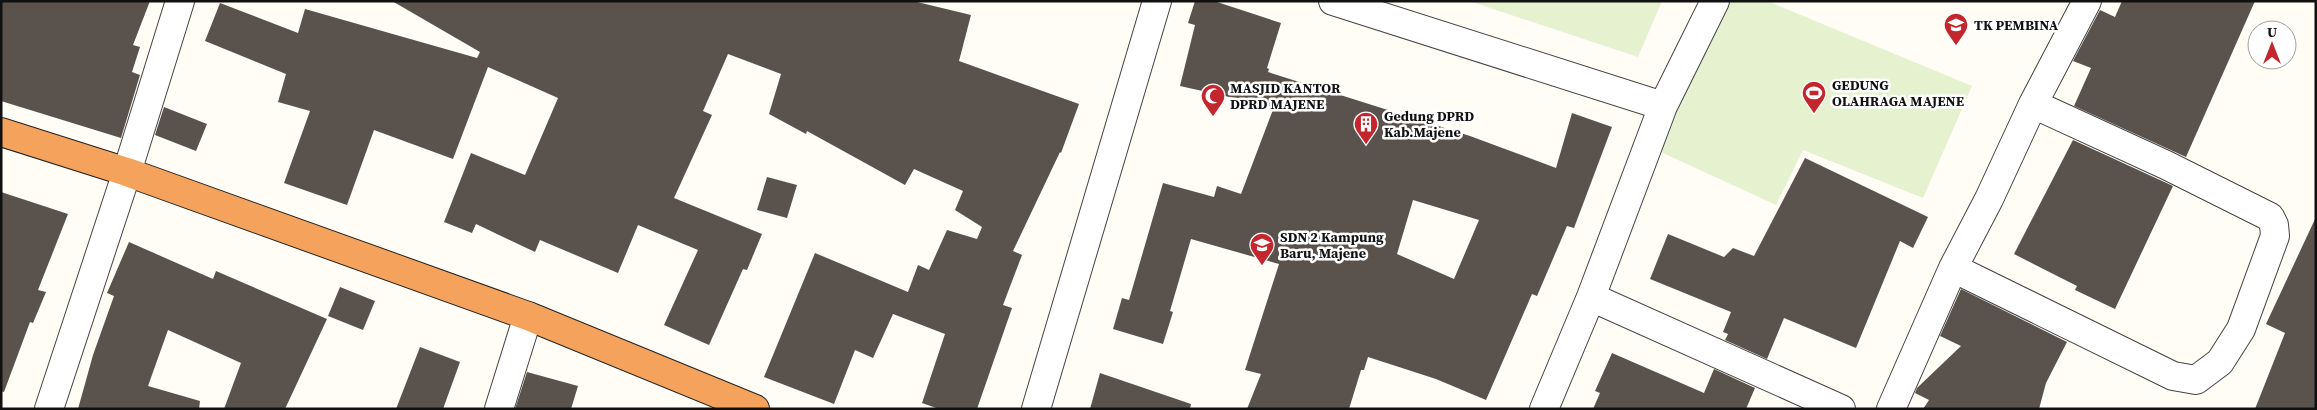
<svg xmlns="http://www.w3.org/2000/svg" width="2317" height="410" font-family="'Source Serif 4',serif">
	<rect width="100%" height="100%" fill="#fffdf5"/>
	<path fill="#e6f2cf" d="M1469 1H1662L1638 57Z
		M1721 1H1767L1972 86 1923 198 1803 150 1776 205 1652 148Z"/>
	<path fill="#5a524d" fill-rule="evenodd" d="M1 1H150L133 45 140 47 132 72 140 75 121 138 1 101Z
		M392 1H913L971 15 959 61 1079 104 1061 153 1060 152 1013 251 1022 255 1003 305 1012 308 977 409H939L922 403 945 334 893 314 873 358 855 350 834 404 764 377 815 253 908 292 918 265 929 270 947 230 977 239 982 227 955 210 963 191 914 169 905 185 807 131 806 134 769 114 781 74 728 54 703 111 712 115 674 198 762 234 747 270 743 269 709 345 664 325 698 250 638 225 618 273 540 240 535 252 476 224 472 233 444 222 471 153 525 175 558 98 488 67 453 159 374 130 347 205 284 183 310 111 278 102 286 74 205 41 220 3 298 33 305 9 477 58 480 52Z
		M1195 1H1214L1281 23 1267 68 1269 69 1268 72 1470 136 1556 168 1572 113 1612 127 1574 228 1567 226 1537 296 1532 294 1486 400 1436 379 1368 357 1364 370H1361L1349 409H1247L1261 374 1245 370 1279 264 1191 239 1170 311 1173 312 1163 344 1113 329 1122 298 1129 300 1163 183 1214 197 1217 186 1241 194 1274 107 1180 86 1195 25 1188 23ZM1413 200 1479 220 1454 279 1397 254Z
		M2122 1H2255L2186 157 2074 106 2091 68 2073 61 2100 10 2115 17Z
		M164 107 207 124 196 151 155 135Z
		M2073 140 2173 186 2115 309 2075 290 2077 286 2014 254Z
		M1805 158 1928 217 1913 248 1900 241 1856 348 1784 318 1767 359 1725 340 1728 334 1723 332 1731 312 1650 279 1668 234 1724 257 1733 248 1754 256Z
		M767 177 797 185 787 218 757 210Z
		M1 192 68 214 38 290 46 292 33 323 30 322 4 392 1 391Z
		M2316 217V409H2255L2285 333 2266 324Z
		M129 242 213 279 216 271 327 319 285 409H224L241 363 168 330 148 386 200 401 199 409H78L93 355 114 296 107 293Z
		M340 287 375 301 363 330 328 316Z
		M1961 289 2067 342 2046 383 2039 409H1923L1929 400 1915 393 1917 388 1961 346 1940 336Z
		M420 347 460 362 443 409H396Z
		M1612 353 1704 393 1714 369 1755 388 1746 409H1593L1600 393 1595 391Z
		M527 372 578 386 571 409H515Z
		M1100 373 1191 404 1190 409H1090Z"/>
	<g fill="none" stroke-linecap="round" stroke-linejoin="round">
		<defs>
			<path id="street" d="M1333 1 1663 106
				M1953 268 2173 376 2196 380 2220 362 2241 329 2275 236 2274 225 2270 217 2166 165 2033 104
				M1591 297 1841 409
				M49 409 127 172 180 1
				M499 409 528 316
				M1036 409 1157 1
				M1544 409 1591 297 1663 106 1715 1
				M1891 409 1953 268 1989 199 2033 104 2087 1"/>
			<path id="highway" d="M1 132 127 172 528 316 755 409"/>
		</defs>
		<use href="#street" stroke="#444" stroke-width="30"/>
		<use href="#highway" stroke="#222" stroke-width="30"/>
		<use href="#street" stroke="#fff" stroke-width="28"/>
		<use href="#highway" stroke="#f5a25d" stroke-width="28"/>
	</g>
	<defs>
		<symbol id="school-pin" viewBox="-11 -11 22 30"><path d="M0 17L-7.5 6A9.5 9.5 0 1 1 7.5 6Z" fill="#c4262e" stroke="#fff"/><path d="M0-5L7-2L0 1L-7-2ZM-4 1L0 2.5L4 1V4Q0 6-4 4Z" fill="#fff"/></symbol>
		<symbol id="stadium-pin" viewBox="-11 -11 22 30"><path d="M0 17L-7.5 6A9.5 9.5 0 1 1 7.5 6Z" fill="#c4262e" stroke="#fff"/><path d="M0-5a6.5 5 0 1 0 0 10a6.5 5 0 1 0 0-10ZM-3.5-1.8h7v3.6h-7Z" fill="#fff"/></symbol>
		<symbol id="mosque-pin" viewBox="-11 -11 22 30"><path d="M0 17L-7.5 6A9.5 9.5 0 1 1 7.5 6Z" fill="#c4262e" stroke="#fff"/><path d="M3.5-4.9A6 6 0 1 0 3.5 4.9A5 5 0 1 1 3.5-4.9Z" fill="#fff"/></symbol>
		<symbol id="building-pin" viewBox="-11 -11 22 30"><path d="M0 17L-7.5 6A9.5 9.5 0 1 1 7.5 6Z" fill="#c4262e" stroke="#fff"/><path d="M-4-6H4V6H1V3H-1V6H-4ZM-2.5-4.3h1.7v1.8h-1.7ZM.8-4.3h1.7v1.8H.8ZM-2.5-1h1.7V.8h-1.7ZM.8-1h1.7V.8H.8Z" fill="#fff"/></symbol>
	</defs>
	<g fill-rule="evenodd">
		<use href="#school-pin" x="1942" y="11" width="28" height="38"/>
		<use href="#stadium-pin" x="1800" y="79" width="28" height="38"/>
		<use href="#mosque-pin" x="1199" y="82" width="28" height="38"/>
		<use href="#building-pin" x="1352" y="110" width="28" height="38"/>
		<use href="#school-pin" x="1248" y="231" width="28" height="38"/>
	</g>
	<g text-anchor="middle" stroke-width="5" stroke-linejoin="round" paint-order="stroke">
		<g font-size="14" font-weight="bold" fill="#111" stroke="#fff" text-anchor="start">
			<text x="1974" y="30">TK PEMBINA</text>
			<text x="1832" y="90">GEDUNG<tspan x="1832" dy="16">OLAHRAGA MAJENE</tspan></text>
			<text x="1230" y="93">MASJID KANTOR<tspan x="1230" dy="16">DPRD MAJENE</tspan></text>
			<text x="1384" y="121">Gedung DPRD<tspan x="1384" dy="16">Kab.Majene</tspan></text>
			<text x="1280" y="242">SDN 2 Kampung<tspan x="1280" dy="16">Baru, Majene</tspan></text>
		</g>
	</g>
	<rect width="2317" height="410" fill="none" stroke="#111111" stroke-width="5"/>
	<g transform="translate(2272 45)"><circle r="24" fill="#ffffff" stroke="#a0a0a0"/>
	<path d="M0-4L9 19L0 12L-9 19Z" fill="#c4262e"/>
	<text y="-8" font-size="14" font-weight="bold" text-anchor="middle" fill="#111111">U</text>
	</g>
</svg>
